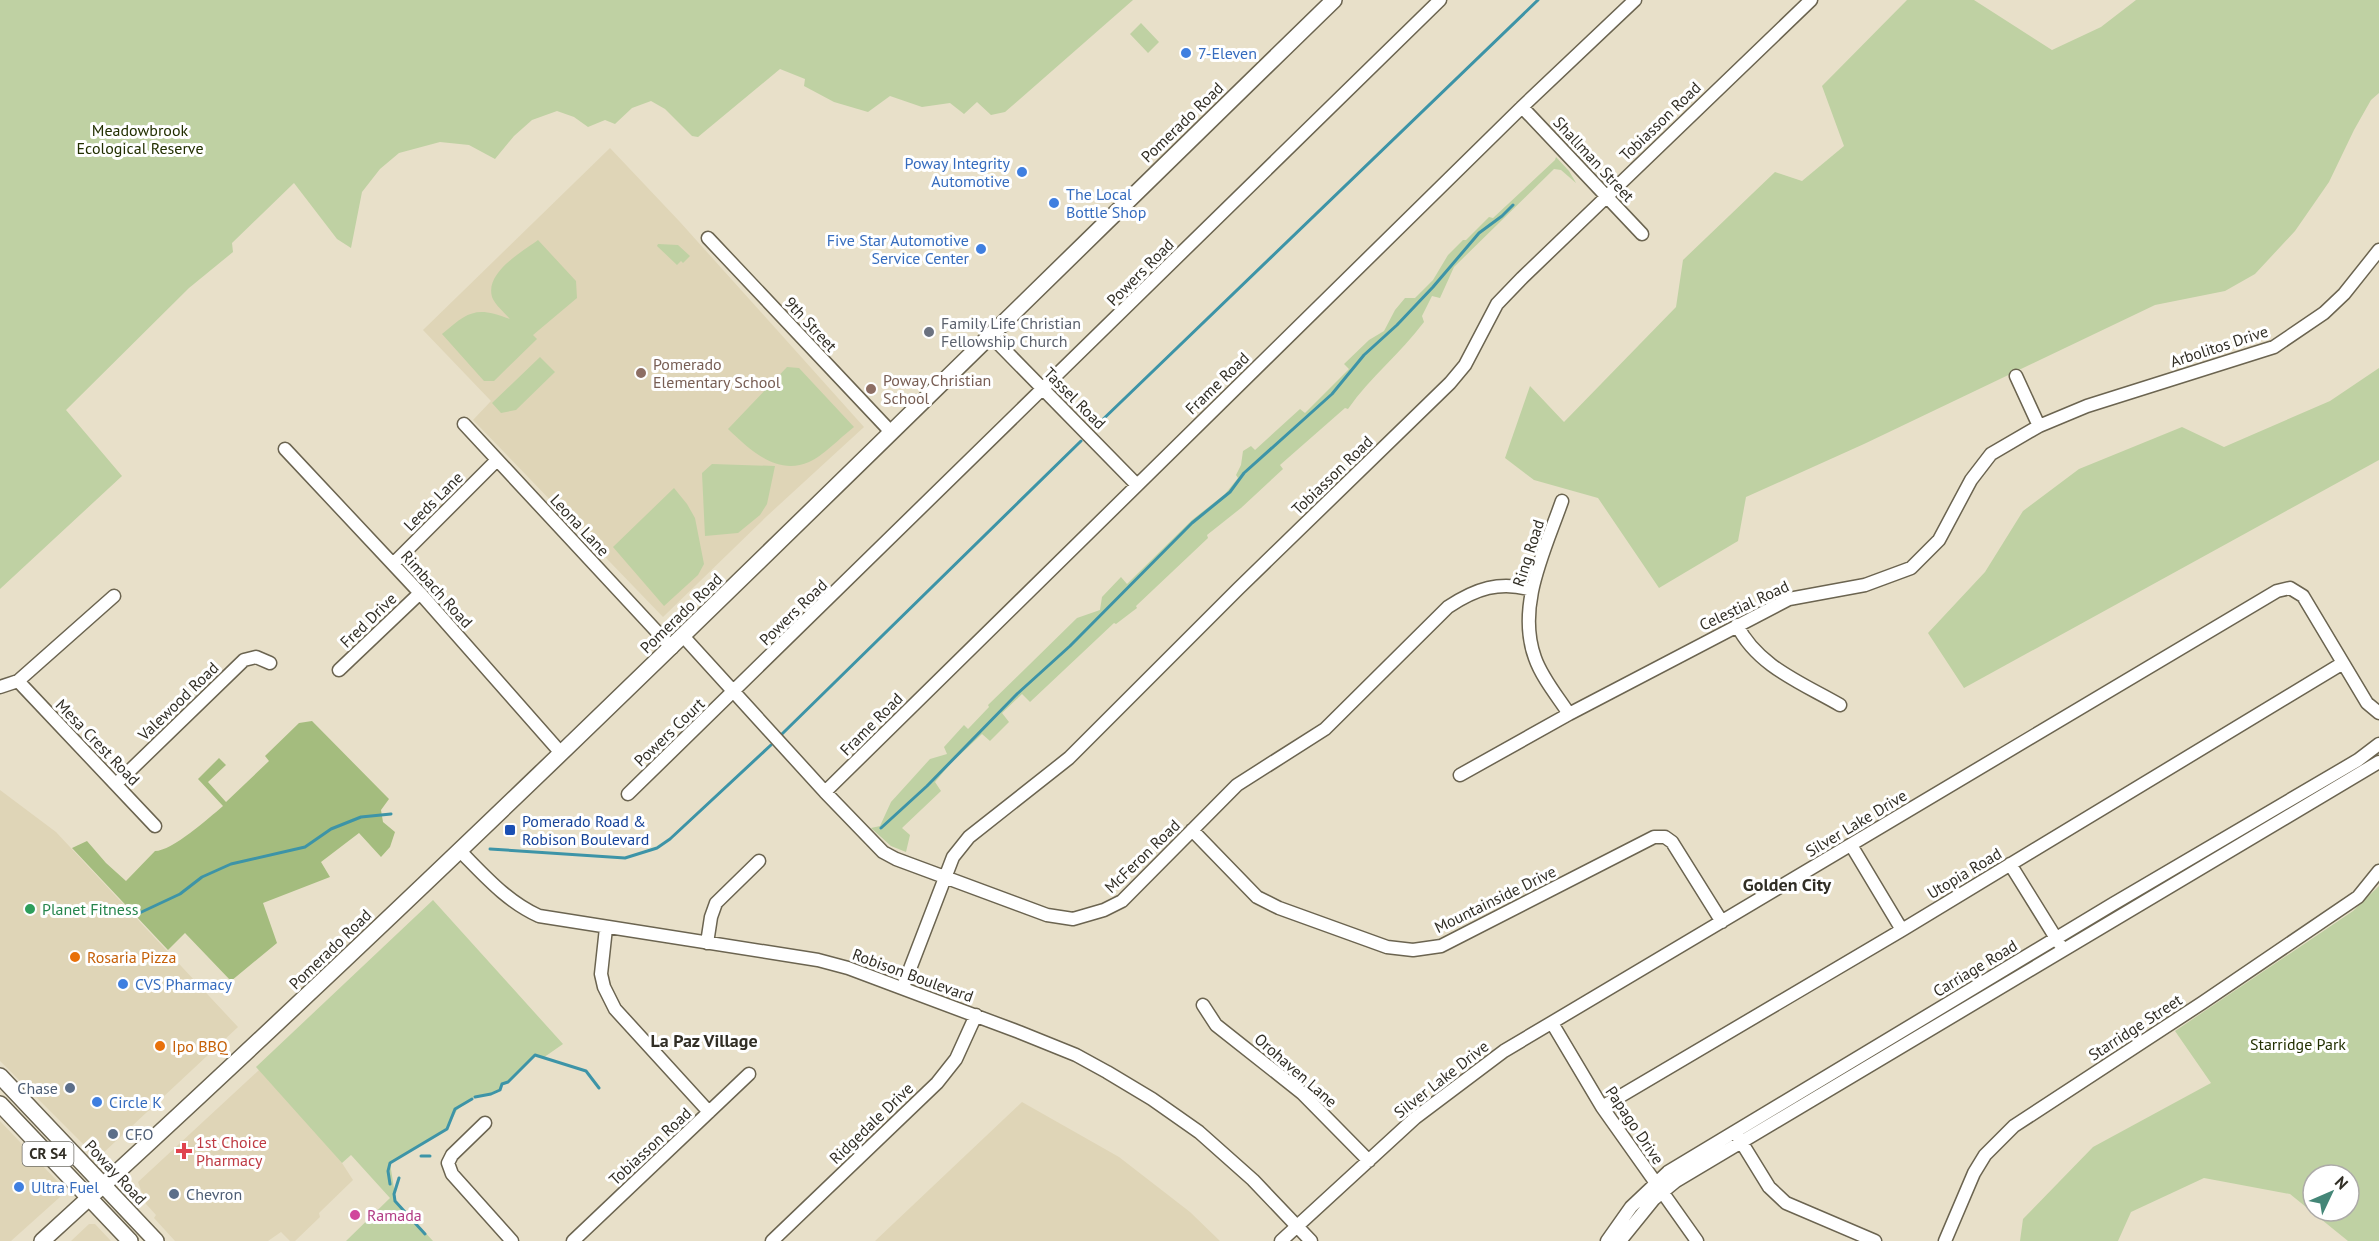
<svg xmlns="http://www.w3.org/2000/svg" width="2379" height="1241" font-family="'PT Sans',sans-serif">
	<rect width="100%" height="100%" fill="#e8e0c9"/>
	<path fill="#dfd5b7" d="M610 148 680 222 864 427 767 516 663 617 473 420 491 401 423 330Z
		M0 790 56 832 238 1027 101 1155 92 1153 0 1061Z
		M259 1070 302 1116 342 1163 353 1180 319 1213 320 1217 295 1241H290L281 1232 268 1241H175L154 1218 156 1215 146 1204 138 1182Z
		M1022 1102 1119 1157 1190 1212 1220 1241H875Z
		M0 1121 60 1184 63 1191 60 1197 11 1241H0Z
		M89 1224H95L111 1241H71Z"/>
	<path fill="#bfd1a3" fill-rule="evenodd" d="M0 0H1133L1005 112 991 115 977 102 964 114 950 103 922 107 890 96 868 112 834 102 804 86 805 79 780 69 698 137 692 136 665 109 651 101 632 108 615 124 605 120 588 127 574 117 557 111 532 120 514 136 495 159 469 145 440 142 399 153 380 169 362 192 351 248 337 239 294 183 232 243 233 252 189 288 66 410 122 476 0 589Z
		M1907 0H1974L2052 50 2101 27 2136 0H2379V93L2371 100 2354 130 2329 182 2295 231 2255 274 2225 291 2155 305 1864 444 1746 497 1738 541 1659 588 1598 498 1534 480 1505 458 1530 386 1564 422 1676 307 1683 260 1775 172 1802 181 1844 146 1822 86Z
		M1141 23 1159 42 1148 53 1130 34Z
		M1556 157 1569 171 1576 183 1561 170 1554 169 1454 267 1440 298 1432 296 1422 316 1424 322C1400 354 1371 376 1348 409L1345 408 1280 465 1283 469 1241 508 1207 535 1208 538 1136 606 1137 608 1116 624 1114 623 1030 702 1022 694 1002 713 1009 722 990 741 982 734 950 764 935 782 941 791 902 828 910 835 906 852 891 846 871 828 880 826 891 802 930 759 947 754 944 747 964 725 968 729 989 707 988 705 1077 618 1100 610 1102 597 1121 577 1127 584 1192 520 1225 494 1238 478 1236 475 1241 465 1243 451 1251 446 1255 450 1300 409 1305 413 1349 369 1344 364 1369 340 1384 331 1395 310 1405 298H1415L1433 280 1448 255 1463 240H1466L1489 217 1493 218 1555 160Z
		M538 240 576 281 577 298 533 335 537 339 494 381H484L442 334C469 311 476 306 510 319 505 313 495 305 492 297 485 272 522 252 538 240Z
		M658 244 678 245 690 256 683 263 681 261 677 265 657 246Z
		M540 357 555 372 516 410 501 413 492 403Z
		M787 367 799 368 854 427C841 437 823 456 809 462 777 476 750 450 728 429Z
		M2379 368V460L1964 688 1928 633 1985 572 2023 511 2079 469 2182 427 2224 447 2330 401Z
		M712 464 775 466 767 504 760 515 738 533 705 536 702 473Z
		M674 488 687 504 695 518 704 564 698 575 664 606 613 547Z
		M2379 886V1241H2348L2290 1194 2204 1178 2131 1212 2118 1241H2020L2023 1219 2093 1147 2211 1083 2175 1031 2353 911ZM2313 1175H2349V1211H2313Z
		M433 900 563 1044 543 1058 535 1055 508 1082 502 1084 500 1090 491 1094 474 1097 457 1110 447 1129 390 1163 396 1201 433 1241H346L390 1198 351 1155 342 1163 256 1067Z"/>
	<path fill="#a4bc7e" d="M312 721 389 799 381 810 383 822 395 832 390 847 381 857 359 833 321 862 330 877 263 903 277 943 231 981 185 933 168 950 72 848 87 841 106 863 126 881 155 851C172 851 209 818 223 806L198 779 219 758 226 765 208 782 226 802 269 761 265 756 299 723Z"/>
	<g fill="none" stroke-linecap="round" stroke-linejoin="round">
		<path stroke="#3d94a7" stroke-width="3" d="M1095 427 1538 0
			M782 734 1081 441
			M881 828 927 786 1017 694 1070 646 1192 523 1230 492 1244 473 1332 394 1364 355 1397 325 1433 287 1479 233 1502 216 1513 205
			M490 849 625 858 657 848 670 839 771 745
			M133 916 180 894 202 877 231 864 305 847 331 829 361 817 391 814
			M475 1097 491 1094 500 1090 502 1084 508 1082 535 1055 586 1071 599 1088
			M421 1156H430
			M399 1178 394 1194 395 1201 425 1234
			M390 1184 388 1171 390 1163 447 1129 455 1109 472 1099"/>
		<defs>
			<path id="minor" d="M1522 107 1642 234
				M708 238 891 432
				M990 335 1137 485
				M2016 376 2039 426
				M464 424 672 648
				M285 449 420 593 561 753
				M1562 501C1545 550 1516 606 1535 658 1542 678 1558 697 1569 714
				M393 564 497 460
				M1737 625C1757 666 1802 683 1840 705
				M683 636 825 792 883 852 896 859 1047 915 1073 919 1104 910 1122 901 1237 785 1325 729 1448 607C1475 589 1500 580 1532 590
				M339 670 420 593
				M18 681 155 826
				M0 687 18 681 114 596
				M1460 775 1569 714 1789 599 1865 585 1911 568 1939 540 1971 480 1991 454 2039 426 2087 406 2274 347 2324 313 2344 294 2379 250
				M116 784 244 660 256 657 270 663
				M825 792 1522 107 1635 0
				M628 794 1440 0
				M1192 830 1257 897 1279 908 1387 947 1413 950 1441 946 1654 837H1665L1672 842 1722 922
				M1851 845 1902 930
				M459 850C484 875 506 901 539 916L818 960 848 968 1019 1032 1076 1055 1107 1072 1152 1099 1199 1132 1253 1180 1311 1241
				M2010 864 2059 943
				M606 928 601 974 604 987 615 1009 709 1112
				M707 943 711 917 716 903 759 861
				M903 987 953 857 969 837 1069 758 1238 589 1450 383 1465 365 1497 304 1522 278 1811 0
				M1203 1005 1216 1025 1302 1093 1369 1161
				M1552 1023 1602 1107 1697 1241
				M1602 1107 1902 930 2343 663
				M485 1123 452 1155 448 1163 452 1174 512 1241
				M1737 1135 1769 1187 1786 1203 1875 1241
				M573 1241 749 1074
				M772 1241 937 1083 956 1059 976 1015
				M1281 1241 1415 1118 1504 1051 2277 591 2290 588 2303 596 2367 703 2379 713
				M1607 1241 1631 1207 1668 1172 2113 904 2358 760 2379 744
				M1620 1241 1654 1199 1676 1181 2379 762
				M1945 1241 1974 1173 1985 1155 2014 1126 2202 1003 2358 897 2379 871"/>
			<path id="major" d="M0 1076 156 1241
				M0 1104 130 1241
				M42 1241C483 839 906 416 1334 0"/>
		</defs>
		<use href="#minor" stroke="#6b6450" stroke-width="15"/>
		<use href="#major" stroke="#6b6450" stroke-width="18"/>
		<use href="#minor" stroke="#fff" stroke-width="12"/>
		<use href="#major" stroke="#fff" stroke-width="15"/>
	</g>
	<g fill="#3f7fe0" stroke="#fff" stroke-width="2">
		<circle cx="1186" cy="53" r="6"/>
		<circle cx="1022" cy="172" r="6"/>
		<circle cx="1054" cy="203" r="6"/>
		<circle cx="981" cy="249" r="6"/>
		<circle cx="123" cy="984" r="6"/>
		<circle cx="97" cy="1102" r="6"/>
		<circle cx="19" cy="1187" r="6"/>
	</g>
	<circle fill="#6b7280" stroke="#fff" stroke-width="2" cx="929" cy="332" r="6"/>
	<g fill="#8d6e63" stroke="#fff" stroke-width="2">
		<circle cx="641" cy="373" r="6"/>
		<circle cx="871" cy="389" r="6"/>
	</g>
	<rect fill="#1a4fb4" stroke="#fff" stroke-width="2" x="504" y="824" width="12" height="12" rx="3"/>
	<circle fill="#2e9e5b" stroke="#fff" stroke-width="2" cx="30" cy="909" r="6"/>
	<g fill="#e8710a" stroke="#fff" stroke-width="2">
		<circle cx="75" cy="957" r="6"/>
		<circle cx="160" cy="1046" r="6"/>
	</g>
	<g fill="#5c6f8a" stroke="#fff" stroke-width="2">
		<circle cx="70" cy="1088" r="6"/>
		<circle cx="113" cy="1134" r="6"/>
		<circle cx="174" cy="1194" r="6"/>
	</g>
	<path fill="#e0444e" stroke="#fff" stroke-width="2" d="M181 1142h6v6h6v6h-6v6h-6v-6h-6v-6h6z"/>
	<circle fill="#d1479c" stroke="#fff" stroke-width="2" cx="355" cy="1215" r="6"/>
	<g text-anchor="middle" stroke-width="6" stroke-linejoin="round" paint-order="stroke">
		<rect fill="#fff" stroke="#6f6d66" stroke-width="1.5" x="22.5" y="1142" width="51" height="24" rx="4.5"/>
		<g font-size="15" font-weight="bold" fill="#312e25">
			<text x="48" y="1159">CR S4</text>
		</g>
		<g font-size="16" fill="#366cbe" stroke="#fff" text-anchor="start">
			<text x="1198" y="59">7-Eleven</text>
			<text x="1010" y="169" text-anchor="end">Poway Integrity<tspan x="1010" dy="18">Automotive</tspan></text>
			<text x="1066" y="200">The Local<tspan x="1066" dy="18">Bottle Shop</tspan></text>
			<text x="969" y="246" text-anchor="end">Five Star Automotive<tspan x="969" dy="18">Service Center</tspan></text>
			<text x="135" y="990">CVS Pharmacy</text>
			<text x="109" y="1108">Circle K</text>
			<text x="31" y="1193">Ultra Fuel</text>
		</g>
		<g font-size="16" fill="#312e25" stroke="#fff">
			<text transform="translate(1660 121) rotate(-44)" y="6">Tobiasson Road</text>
			<text transform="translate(1182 122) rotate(-44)" y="6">Pomerado Road</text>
			<text transform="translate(1594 159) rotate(47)" y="6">Shallman Street</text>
			<text transform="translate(1140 272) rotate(-45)" y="6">Powers Road</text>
			<text transform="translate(811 324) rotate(47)" y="6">9th Street</text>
			<text transform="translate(2219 346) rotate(-18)" y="6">Arbolitos Drive</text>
			<text transform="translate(1217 383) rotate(-44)" y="6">Frame Road</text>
			<text transform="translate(1075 398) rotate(45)" y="6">Tassel Road</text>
			<text transform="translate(1332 475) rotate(-44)" y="6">Tobiasson Road</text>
			<text transform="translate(433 501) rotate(-45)" y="6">Leeds Lane</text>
			<text transform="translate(580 525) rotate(47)" y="6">Leona Lane</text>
			<text transform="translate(1528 553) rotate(-72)" y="6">Ring Road</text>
			<text transform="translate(437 589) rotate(48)" y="6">Rimbach Road</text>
			<text transform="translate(1744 605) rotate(-25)" y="6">Celestial Road</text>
			<text transform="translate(793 612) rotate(-44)" y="6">Powers Road</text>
			<text transform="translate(681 613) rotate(-44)" y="6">Pomerado Road</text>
			<text transform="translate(368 620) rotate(-44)" y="6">Fred Drive</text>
			<text transform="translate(178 701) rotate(-44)" y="6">Valewood Road</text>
			<text transform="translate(871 724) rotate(-45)" y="6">Frame Road</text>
			<text transform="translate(669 732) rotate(-44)" y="6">Powers Court</text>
			<text transform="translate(98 742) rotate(46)" y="6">Mesa Crest Road</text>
			<text transform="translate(1856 823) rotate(-31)" y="6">Silver Lake Drive</text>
			<text transform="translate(1142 856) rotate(-44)" y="6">McFeron Road</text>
			<text transform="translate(1964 873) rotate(-31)" y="6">Utopia Road</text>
			<text transform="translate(1495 899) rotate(-26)" y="6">Mountainside Drive</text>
			<text transform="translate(330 949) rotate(-44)" y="6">Pomerado Road</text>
			<text transform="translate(1975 968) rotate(-31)" y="6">Carriage Road</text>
			<text transform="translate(913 975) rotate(20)" y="6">Robison Boulevard</text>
			<text transform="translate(2135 1027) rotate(-33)" y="6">Starridge Street</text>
			<text transform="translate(1296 1070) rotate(41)" y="6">Orohaven Lane</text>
			<text transform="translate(1441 1079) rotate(-38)" y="6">Silver Lake Drive</text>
			<text transform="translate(871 1123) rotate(-44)" y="6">Ridgedale Drive</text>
			<text transform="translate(1635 1125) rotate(56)" y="6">Papago Drive</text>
			<text transform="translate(650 1146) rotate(-43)" y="6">Tobiasson Road</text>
			<text transform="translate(116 1172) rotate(47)" y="6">Poway Road</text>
		</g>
		<g font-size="16" fill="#222f01" stroke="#fff">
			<text x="140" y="136">Meadowbrook<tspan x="140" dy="18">Ecological Reserve</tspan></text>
			<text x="2298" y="1050">Starridge Park</text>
		</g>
		<g font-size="16" fill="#5b616d" stroke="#fff" text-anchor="start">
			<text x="941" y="329">Family Life Christian<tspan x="941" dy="18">Fellowship Church</tspan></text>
		</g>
		<g font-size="16" fill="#785e54" stroke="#fff" text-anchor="start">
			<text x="653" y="370">Pomerado<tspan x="653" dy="18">Elementary School</tspan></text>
			<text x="883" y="386">Poway Christian<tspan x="883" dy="18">School</tspan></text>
		</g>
		<g font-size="16" fill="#164399" stroke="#fff" text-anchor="start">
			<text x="522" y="827">Pomerado Road &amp;<tspan x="522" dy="18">Robison Boulevard</tspan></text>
		</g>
		<g font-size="16" fill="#27864d" stroke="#fff" text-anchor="start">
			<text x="42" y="915">Planet Fitness</text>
		</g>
		<g font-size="16" fill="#c56008" stroke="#fff" text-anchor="start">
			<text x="87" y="963">Rosaria Pizza</text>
			<text x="172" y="1052">Ipo BBQ</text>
		</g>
		<g font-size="16" fill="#4e5e75" stroke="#fff" text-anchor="start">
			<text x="58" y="1094" text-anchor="end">Chase</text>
			<text x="125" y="1140">CFO</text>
			<text x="186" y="1200">Chevron</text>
		</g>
		<g font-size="16" fill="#be3a42" stroke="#fff" text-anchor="start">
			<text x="196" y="1148">1st Choice<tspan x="196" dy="18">Pharmacy</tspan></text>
		</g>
		<g font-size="16" fill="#b23c85" stroke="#fff" text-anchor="start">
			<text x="367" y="1221">Ramada</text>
		</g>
		<g font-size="18" font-weight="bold" fill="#312e25" stroke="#fff">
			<text x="1787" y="891">Golden City</text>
			<text x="704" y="1047">La Paz Village</text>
		</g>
	</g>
	<g transform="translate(2331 1193) rotate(46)"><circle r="28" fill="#ffffff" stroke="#adaba8" stroke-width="1.5"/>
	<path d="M0-4.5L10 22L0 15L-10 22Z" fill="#448677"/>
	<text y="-9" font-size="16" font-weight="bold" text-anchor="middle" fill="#312e25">N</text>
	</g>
</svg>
